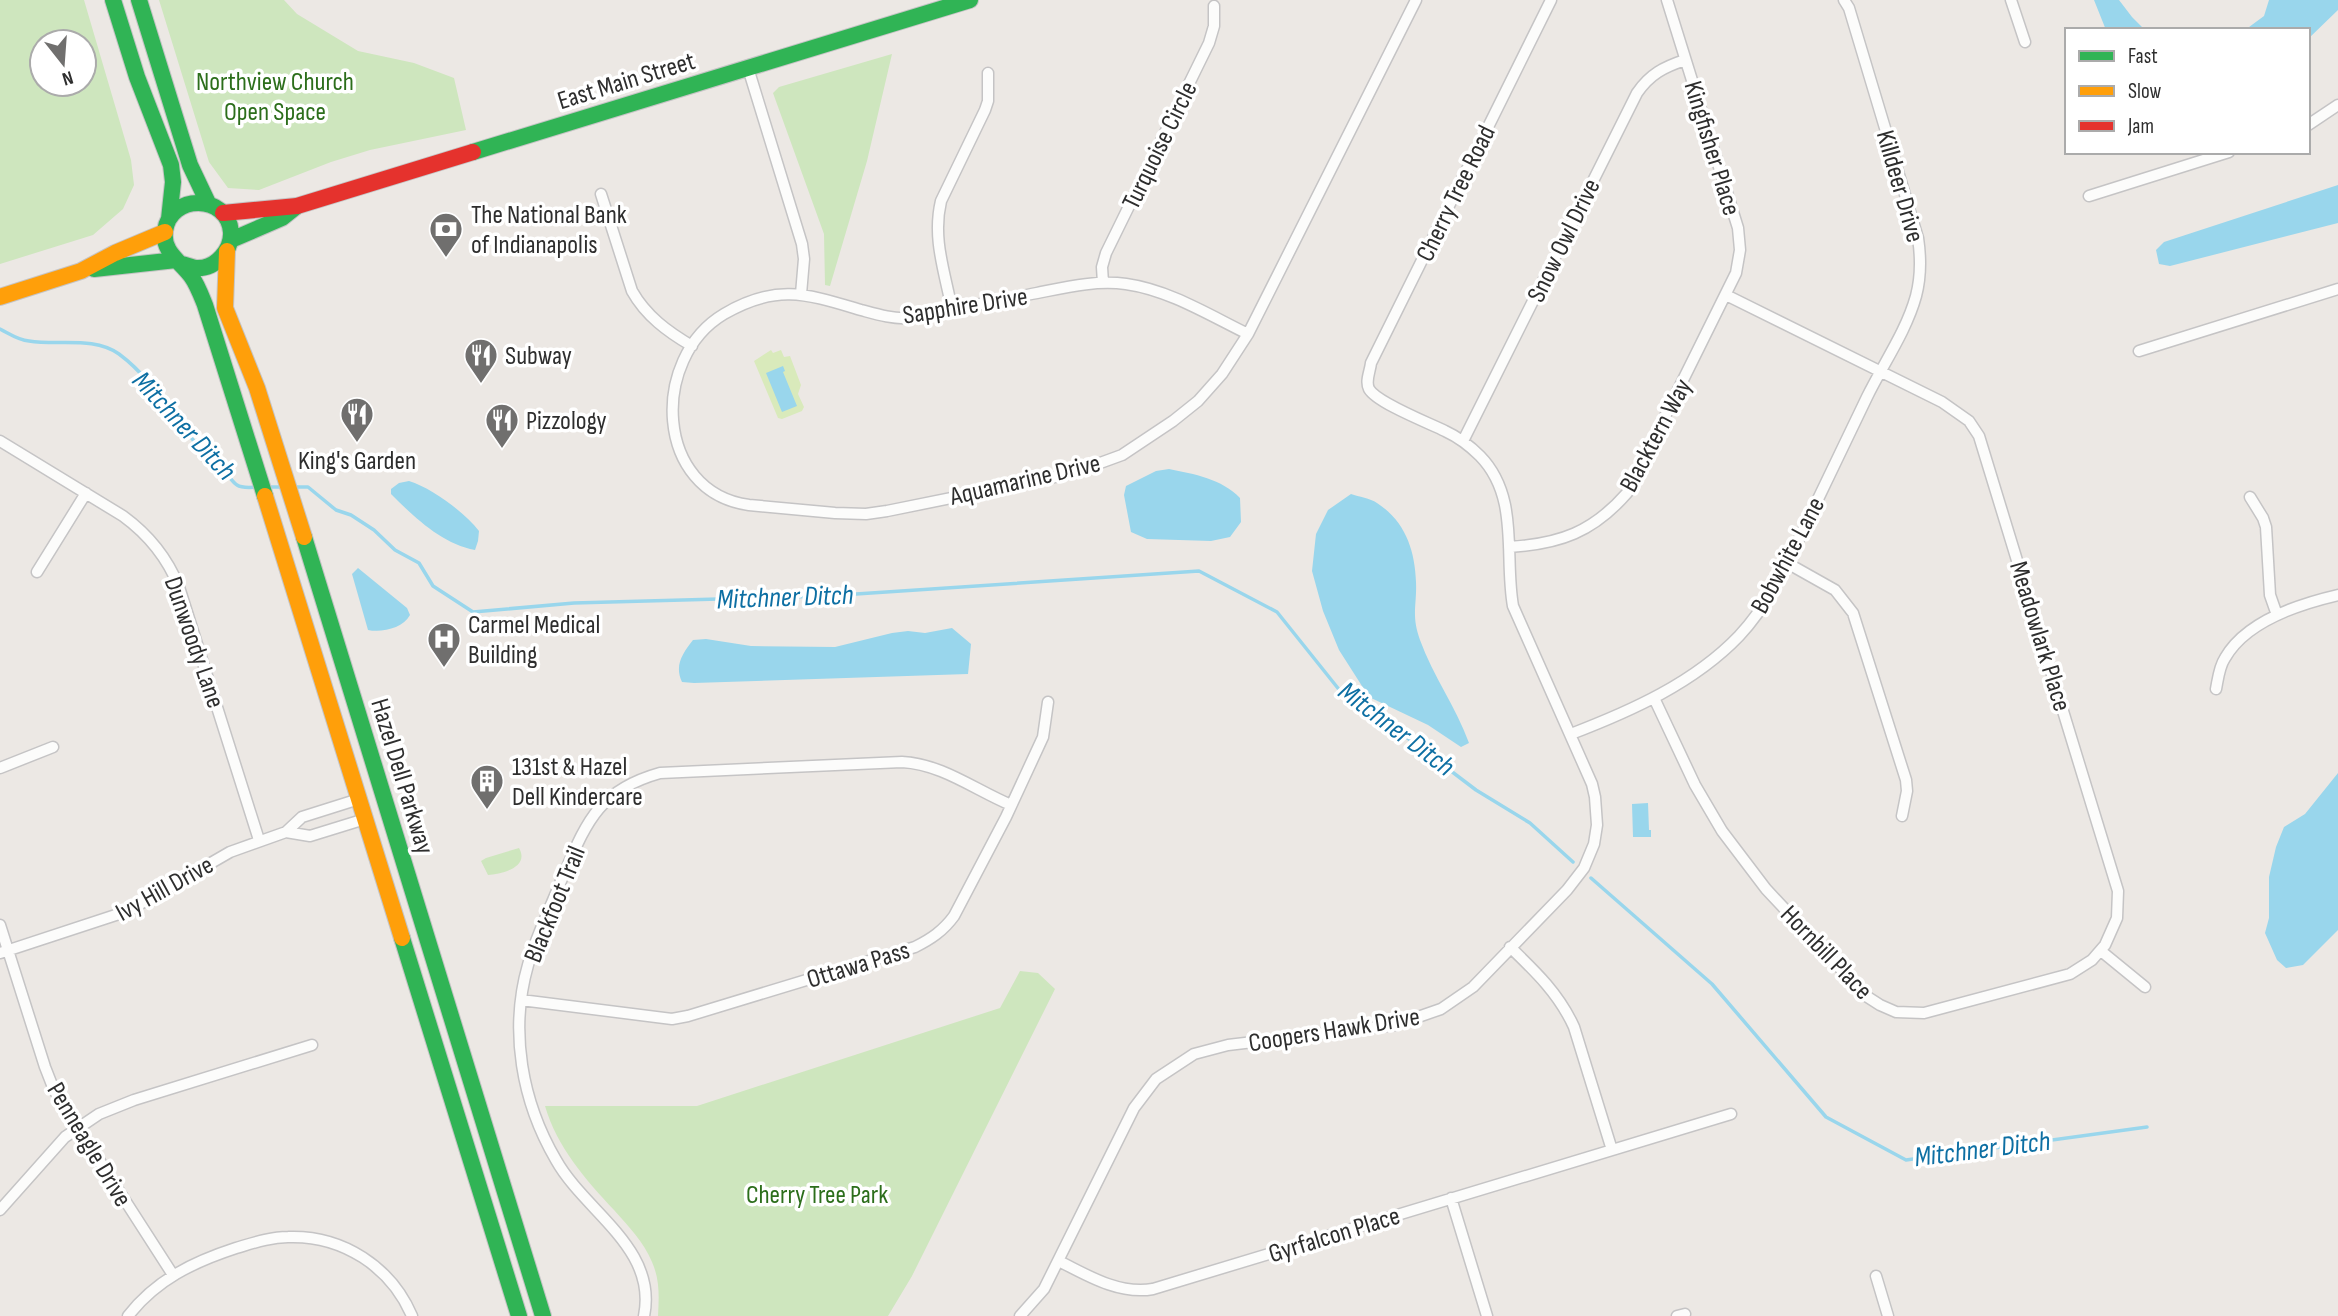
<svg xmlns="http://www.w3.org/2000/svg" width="2338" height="1316" font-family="'Sofia Sans Condensed',sans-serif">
	<rect width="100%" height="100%" fill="#ece8e4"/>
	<path fill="#cee6be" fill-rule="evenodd" d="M0 0H84L131 160 134 185 123 209 93 235 0 264ZM42 42H84V84H42Z
		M159 0H284L297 14 358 51 414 63 454 78 466 130 370 150 331 162 259 190 228 188 209 162Z
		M892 54 867 161 830 286 825 285 824 234 773 93 779 87Z
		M519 848C530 867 502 874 488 875L481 861 486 858Z
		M1020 971 1038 973 1055 989 912 1276 888 1316H658C659 1297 660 1280 652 1262 644 1242 628 1226 614 1210 585 1179 557 1147 545 1106H697L1000 1008Z"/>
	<path fill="#d9eabb" d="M771 350 773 353 781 350 784 357 790 356 801 385 798 394 804 407 802 411 782 419 778 418 754 361Z"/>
	<path fill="#99d6ec" d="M2094 0H2119L2132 17 2145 30H2106Z
		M2269 0H2338V10L2308 39V30H2245L2264 16Z
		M2338 185V223L2170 266 2159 264 2156 250 2164 242Z
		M783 366 785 371 783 372 797 406 782 412 766 373Z
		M1169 469C1194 474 1222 479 1240 498L1241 522 1230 537 1211 541 1147 539 1131 532 1124 495 1126 486 1156 471Z
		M409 481C432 488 464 512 479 531L478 541 475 550C442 544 414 517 391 494V489L399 483Z
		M1351 494C1359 497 1370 498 1377 503 1405 521 1415 550 1416 582 1417 606 1411 615 1420 640 1433 676 1456 707 1469 743L1461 747 1428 725 1369 697 1339 650 1323 611 1312 571 1316 534 1328 510Z
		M358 568 407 608 410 615C403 628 382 633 368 630L352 574Z
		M952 628 971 644 968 674 694 683 682 682C674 665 683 653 693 640L706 639 751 646 835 647 892 633 908 631 925 633Z
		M2338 773V930L2303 965 2286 968 2277 960 2265 933 2269 918V877L2276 847 2284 827 2305 814Z
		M1648 803 1649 830H1651V837H1633L1632 804Z"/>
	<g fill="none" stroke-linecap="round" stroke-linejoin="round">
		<path stroke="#99d6ec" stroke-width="3.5" d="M0 329C10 334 18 340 29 341 59 346 93 336 119 354 154 380 175 420 203 452 208 459 216 464 223 470 228 474 232 482 237 485 243 489 252 487 259 487
			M266 487H283
			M294 487H308L336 510 351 515 374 530 395 550 419 563 433 586 473 612 574 603 826 596 1199 571 1277 612 1345 697 1401 733 1476 790 1530 823 1573 862
			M1591 878 1712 984 1826 1117 1906 1160 2147 1127"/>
		<defs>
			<path id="street" d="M2011 0 2025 42
				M748 68 802 244 804 259 801 294
				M2308 125 2338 105
				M601 194 632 291C646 316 668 332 692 346
				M2089 196 2229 152
				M1103 283 1102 267 1106 253 1209 43 1214 26V6
				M952 310C945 272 932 239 941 201L985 110 988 101V73
				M1248 334C1209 315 1169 290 1126 284 1096 280 1067 287 1037 293 1010 298 982 304 954 309 939 313 924 318 908 318 892 319 876 314 861 310 807 294 777 283 724 314 650 358 654 492 749 505L835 513 866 514 887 511 1055 477 1081 470 1122 455 1173 421 1198 401 1222 374 1248 334 1416 0
				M2139 351 2338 289
				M0 441 123 516C149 535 167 557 179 587L259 840
				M1463 441 1637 93C1650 74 1664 67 1685 60
				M2250 497 2263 518 2266 527 2270 595 2277 615
				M1509 547C1560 544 1593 532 1627 493L1736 273 1740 250 1738 228 1667 0
				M1787 563 1835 590 1853 613 1906 780 1907 791 1902 816
				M37 572 86 493
				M2216 689C2218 679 2219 667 2225 658 2246 621 2299 604 2338 595
				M1654 698 1695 785 1722 831 1766 889 1866 996 1880 1005 1896 1012 1924 1013 2070 974 2092 960 2105 945 2117 918 2118 891 1979 436 1969 421 1942 402 1726 295
				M1571 734C1631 711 1694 683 1739 636 1770 603 1788 562 1807 522 1827 480 1847 439 1867 397 1883 364 1906 332 1916 296 1921 277 1921 258 1918 238L1849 8 1844 0
				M0 768 53 747
				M286 832 310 836 365 819
				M0 925 45 1067 54 1090 173 1275
				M1510 947C1536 972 1559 994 1574 1027L1612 1150
				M2101 951 2145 987
				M0 953 128 911 230 852 286 832 302 817 359 799
				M521 1000 672 1019 688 1016 915 947C931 939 943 931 954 916L1006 817 1043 737 1048 702
				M1451 1198 1487 1316
				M0 1210 65 1137 99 1114 134 1100 312 1045
				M1059 1261C1088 1276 1120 1295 1153 1289L1731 1114
				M1876 1276 1888 1316
				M128 1316C156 1280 193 1262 236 1248 253 1243 270 1237 288 1237 343 1235 391 1267 412 1316
				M644 1316C658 1248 585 1212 556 1160 522 1102 509 1031 528 965 536 936 550 909 561 881 586 824 596 791 660 773L902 762C942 764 975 790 1011 805
				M1020 1316 1044 1289 1134 1108 1156 1079 1194 1054 1228 1045 1395 1025 1441 1009 1473 987 1567 890 1584 868 1594 844 1597 825 1595 797 1592 784 1513 606C1504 556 1520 497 1480 456 1470 446 1458 437 1445 431 1429 423 1377 403 1369 389 1365 381 1370 372 1371 363L1551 0
				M1677 1316 1685 1314"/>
			<path id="fast" d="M113 0 137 77 171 165 173 182 169 219
				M139 0 190 165 208 203
				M473 152 970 0
				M231 240 282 218 297 206
				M182 264C187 265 193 268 198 268 216 268 232 250 231 232 228 194 170 193 165 231 162 252 180 261 191 276 197 284 201 295 205 305L265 496
				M94 269 176 260
				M304 537 543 1316
				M402 938 519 1316"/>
			<path id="slow" d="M227 251 225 308 257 388 304 537
				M0 297 81 271 115 253 165 232
				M265 496 402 938"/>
			<path id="jam" d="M223 213 297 206 473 152"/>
		</defs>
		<use href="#street" stroke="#c5c4c5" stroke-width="13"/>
		<use href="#fast" stroke="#c5c4c5" stroke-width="18"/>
		<use href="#slow" stroke="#c5c4c5" stroke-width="18"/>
		<use href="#jam" stroke="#c5c4c5" stroke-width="18"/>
		<use href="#street" stroke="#fcfcfb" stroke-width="10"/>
		<use href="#fast" stroke="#30b455" stroke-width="16"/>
		<use href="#slow" stroke="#ff9f0a" stroke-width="16"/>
		<use href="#jam" stroke="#e5322d" stroke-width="16"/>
	</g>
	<defs>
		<symbol id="bank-pin" viewBox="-11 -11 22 30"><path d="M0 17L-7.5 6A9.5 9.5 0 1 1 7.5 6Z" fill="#706f6e" stroke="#fff"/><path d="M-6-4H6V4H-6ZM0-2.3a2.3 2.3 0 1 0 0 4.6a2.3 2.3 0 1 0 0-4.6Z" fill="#fff"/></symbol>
		<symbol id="restaurant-pin" viewBox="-11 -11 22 30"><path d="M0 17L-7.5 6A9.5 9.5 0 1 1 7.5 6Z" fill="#706f6e" stroke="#fff"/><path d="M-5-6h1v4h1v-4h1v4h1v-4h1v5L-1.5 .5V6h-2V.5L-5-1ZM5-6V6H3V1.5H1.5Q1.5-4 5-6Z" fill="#fff"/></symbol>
		<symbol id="hospital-pin" viewBox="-11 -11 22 30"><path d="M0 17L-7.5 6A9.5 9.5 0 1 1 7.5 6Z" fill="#706f6e" stroke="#fff"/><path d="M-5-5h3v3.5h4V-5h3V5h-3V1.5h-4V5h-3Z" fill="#fff"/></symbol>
		<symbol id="building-pin" viewBox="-11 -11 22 30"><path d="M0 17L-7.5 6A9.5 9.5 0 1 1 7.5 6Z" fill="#706f6e" stroke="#fff"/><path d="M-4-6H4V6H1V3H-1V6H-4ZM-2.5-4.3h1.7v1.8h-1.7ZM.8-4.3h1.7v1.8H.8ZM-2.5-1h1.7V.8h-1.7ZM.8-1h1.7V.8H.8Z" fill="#fff"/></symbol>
	</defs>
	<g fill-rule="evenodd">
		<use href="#bank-pin" x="427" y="210" width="38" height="52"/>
		<use href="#restaurant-pin" x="462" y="336" width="38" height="52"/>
		<use href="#restaurant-pin" x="338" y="395" width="38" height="52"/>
		<use href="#restaurant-pin" x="483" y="401" width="38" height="52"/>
		<use href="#hospital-pin" x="425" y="620" width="38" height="52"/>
		<use href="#building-pin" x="468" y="762" width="38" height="52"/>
	</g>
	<g text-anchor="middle" stroke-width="7" stroke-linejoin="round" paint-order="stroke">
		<g font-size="26" fill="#2e2e2e" stroke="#fff">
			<text transform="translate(626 80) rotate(-17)" y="9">East Main Street</text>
			<text transform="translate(1159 145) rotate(-64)" y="9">Turquoise Circle</text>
			<text transform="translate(1713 148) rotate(73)" y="9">Kingfisher Place</text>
			<text transform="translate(1901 186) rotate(74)" y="9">Killdeer Drive</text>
			<text transform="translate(1455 193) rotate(-64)" y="9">Cherry Tree Road</text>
			<text transform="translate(1563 240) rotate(-64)" y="9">Snow Owl Drive</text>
			<text transform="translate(965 305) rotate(-9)" y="9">Sapphire Drive</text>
			<text transform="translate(1655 435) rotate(-62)" y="9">Blacktern Way</text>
			<text transform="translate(1025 479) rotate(-13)" y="9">Aquamarine Drive</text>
			<text transform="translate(1787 555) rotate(-62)" y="9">Bobwhite Lane</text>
			<text transform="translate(2041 636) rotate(73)" y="9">Meadowlark Place</text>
			<text transform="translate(195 642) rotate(71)" y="9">Dunwoody Lane</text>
			<text transform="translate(403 776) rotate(73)" y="9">Hazel Dell Parkway</text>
			<text transform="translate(164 888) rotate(-29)" y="9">Ivy Hill Drive</text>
			<text transform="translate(554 904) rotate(-68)" y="9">Blackfoot Trail</text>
			<text transform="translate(1827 952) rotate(46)" y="9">Hornbill Place</text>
			<text transform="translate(858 964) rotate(-17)" y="9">Ottawa Pass</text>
			<text transform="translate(1334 1029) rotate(-9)" y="9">Coopers Hawk Drive</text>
			<text transform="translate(90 1144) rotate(59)" y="9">Penneagle Drive</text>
			<text transform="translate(1334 1234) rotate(-17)" y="9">Gyrfalcon Place</text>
		</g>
		<g font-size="26" fill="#2c6e1b" stroke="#fff">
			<text x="275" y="90">Northview Church<tspan x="275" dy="30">Open Space</tspan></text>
			<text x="817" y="1203">Cherry Tree Park</text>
		</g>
		<g font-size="26" fill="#2e2e2e" stroke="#fff" text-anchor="start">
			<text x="471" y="223">The National Bank<tspan x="471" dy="30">of Indianapolis</tspan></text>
			<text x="505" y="364">Subway</text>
			<text x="526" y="429">Pizzology</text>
			<text x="357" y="469" text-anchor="middle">King's Garden</text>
			<text x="468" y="633">Carmel Medical<tspan x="468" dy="30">Building</tspan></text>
			<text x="512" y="775">131st &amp; Hazel<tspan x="512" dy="30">Dell Kindercare</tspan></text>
		</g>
		<g font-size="28" font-style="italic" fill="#0d6fa3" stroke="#fff">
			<text transform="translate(185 425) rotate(47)" y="10">Mitchner Ditch</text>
			<text transform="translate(785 596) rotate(-2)" y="10">Mitchner Ditch</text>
			<text transform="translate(1397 728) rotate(37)" y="10">Mitchner Ditch</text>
			<text transform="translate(1982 1148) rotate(-7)" y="10">Mitchner Ditch</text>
		</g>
	</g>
	<rect x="2065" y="28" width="245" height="126" fill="#ffffff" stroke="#ababab" stroke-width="2"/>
	<rect x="2079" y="51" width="35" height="10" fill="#30b455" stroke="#ababab" stroke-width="2"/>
	<text x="2128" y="63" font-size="21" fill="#2e2e2e">Fast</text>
	<rect x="2079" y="86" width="35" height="10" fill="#ff9f0a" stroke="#ababab" stroke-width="2"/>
	<text x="2128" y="98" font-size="21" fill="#2e2e2e">Slow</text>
	<rect x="2079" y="121" width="35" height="10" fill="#e5322d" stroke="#ababab" stroke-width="2"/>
	<text x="2128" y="133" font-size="21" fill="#2e2e2e">Jam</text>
	<g transform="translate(63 63) rotate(163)"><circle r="33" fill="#ffffff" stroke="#ababab" stroke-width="2"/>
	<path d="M0-5L12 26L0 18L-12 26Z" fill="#706f6e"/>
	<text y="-10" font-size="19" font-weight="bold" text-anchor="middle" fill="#2e2e2e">N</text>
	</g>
</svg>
